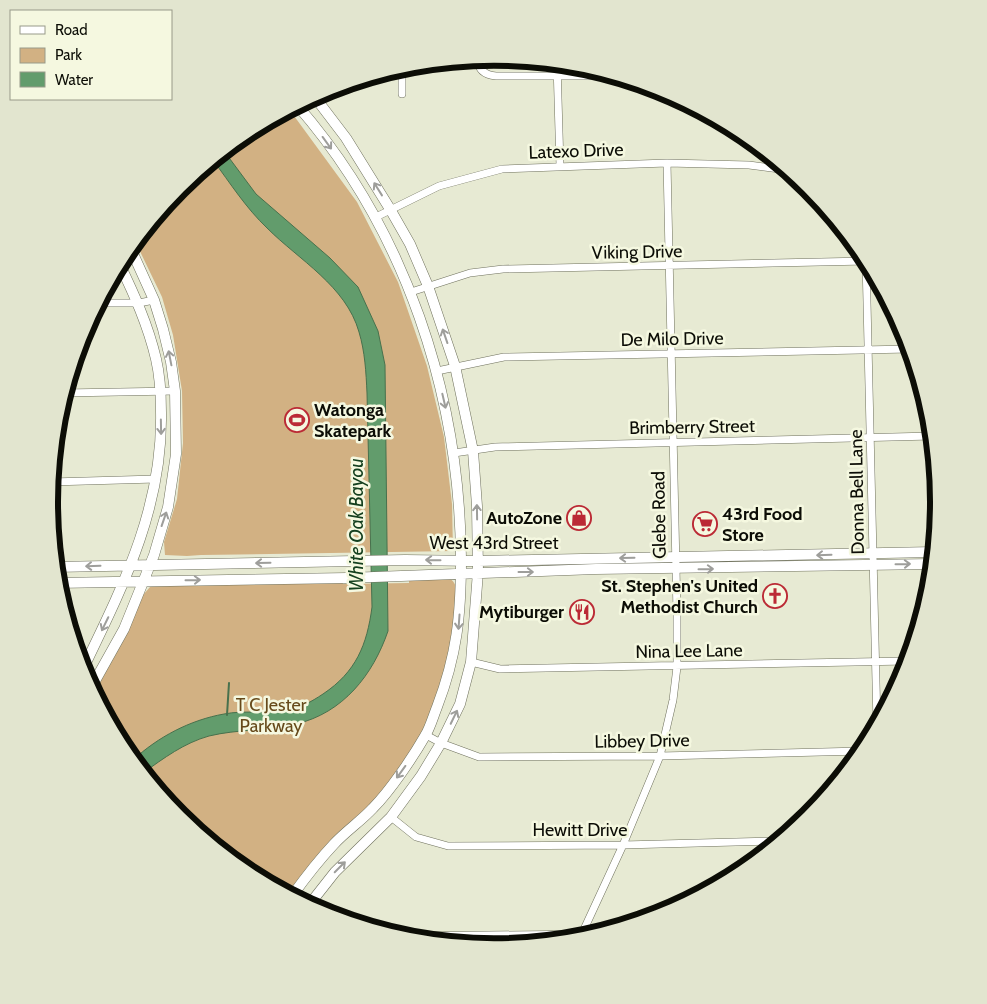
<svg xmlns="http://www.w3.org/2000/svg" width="987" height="1004" font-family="Cabin,sans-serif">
	<rect width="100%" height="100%" fill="#e7ead3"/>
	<path fill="#d2b183" d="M289 109 357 202 398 282 427 366 444 437 452 504 453 551 201 555 187 556 165 555 164 542 177 499 183 443 182 391 173 335 162 297 135 241 179 187 247 132Z
		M449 578C462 585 456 608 454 620 449 661 438 703 418 740 386 796 333 846 289 895L246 872 179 816 124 749 93 691 143 595 150 587 154 585 342 581 343 584 409 583V579Z"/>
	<path fill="#629c6c" stroke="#48714d" d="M224 151 256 194 330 258 358 287 378 331 385 365 388 631C373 675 343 713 296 724 268 731 238 729 209 736 184 743 164 758 143 773L133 760C158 737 190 720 224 714 244 710 265 714 285 711 300 708 311 702 323 694 356 672 367 645 372 607L367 393C366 372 365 352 359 332 346 286 299 260 267 228 246 208 230 183 213 160Z"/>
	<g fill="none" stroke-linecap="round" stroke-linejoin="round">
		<path stroke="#48714d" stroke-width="2" d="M227 715 229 683"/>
		<defs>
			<path id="street" d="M478 59C478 70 485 75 496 76H615
				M557 64 560 166
				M402 67V94
				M376 217 439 186 502 169 667 163 749 165 787 170
				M866 260 877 724
				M411 292 470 273 503 269 867 261
				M98 303H139L154 300
				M437 371 504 357 910 349
				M64 393 175 391
				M454 453 495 447 932 436
				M51 482 156 479
				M471 662 500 669 908 661
				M426 735 441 743 479 757 660 756 862 751
				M391 817 416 837 448 846 623 845 778 841
				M399 936 593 934
				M580 938 623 845 660 756 673 700 677 667V613L667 163"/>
			<path id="secondary" d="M55 567 405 560 478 561 933 552
				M57 583 347 578 596 569 932 564
				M82 671C123 586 163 508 161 412 161 394 160 376 156 359 148 325 134 294 119 263
				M91 688 124 629 154 555 168 507 176 454 175 391 171 362 163 329 154 300 130 247
				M292 896C305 878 318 861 334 844 346 831 361 821 373 808 390 791 413 757 425 736 430 728 433 717 437 707 457 655 461 615 461 559 460 395 406 230 297 105
				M309 905 335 872 391 817 421 776 441 743 460 704 471 662 478 572 477 506 473 451 455 366 428 286 410 244 390 209 346 138 314 96"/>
		</defs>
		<use href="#street" stroke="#6f715d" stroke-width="8"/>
		<use href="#secondary" stroke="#6f715d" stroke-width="11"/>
		<use href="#street" stroke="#fff" stroke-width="7"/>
		<use href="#secondary" stroke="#fff" stroke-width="10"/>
	</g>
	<defs><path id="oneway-shaft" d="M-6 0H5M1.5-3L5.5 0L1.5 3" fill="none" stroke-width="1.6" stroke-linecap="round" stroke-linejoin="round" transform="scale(1.25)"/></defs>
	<g stroke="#9e9e9b">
		<use href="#oneway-shaft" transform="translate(327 143) rotate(54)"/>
		<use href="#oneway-shaft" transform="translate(378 189) rotate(-122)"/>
		<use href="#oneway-shaft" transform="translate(445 336) rotate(-109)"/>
		<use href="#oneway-shaft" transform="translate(170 358) rotate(-101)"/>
		<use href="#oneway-shaft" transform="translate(444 401) rotate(77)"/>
		<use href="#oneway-shaft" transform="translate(161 427) rotate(89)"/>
		<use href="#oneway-shaft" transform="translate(477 512) rotate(-91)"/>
		<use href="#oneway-shaft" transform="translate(164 519) rotate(-71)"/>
		<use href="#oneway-shaft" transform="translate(824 555) rotate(178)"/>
		<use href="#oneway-shaft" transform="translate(627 558) rotate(179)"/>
		<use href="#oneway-shaft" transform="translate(433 560) rotate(-179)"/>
		<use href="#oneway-shaft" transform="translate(263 563) rotate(179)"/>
		<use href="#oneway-shaft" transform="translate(903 564) rotate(-1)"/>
		<use href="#oneway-shaft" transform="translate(93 566) rotate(178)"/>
		<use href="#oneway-shaft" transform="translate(706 569) rotate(-1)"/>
		<use href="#oneway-shaft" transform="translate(526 572)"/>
		<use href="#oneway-shaft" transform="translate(193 580) rotate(-1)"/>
		<use href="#oneway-shaft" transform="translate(459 622) rotate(94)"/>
		<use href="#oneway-shaft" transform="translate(105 624) rotate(116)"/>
		<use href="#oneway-shaft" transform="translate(454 717) rotate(-64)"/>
		<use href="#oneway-shaft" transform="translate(401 772) rotate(126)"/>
		<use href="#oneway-shaft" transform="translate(340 867) rotate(-45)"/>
	</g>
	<defs>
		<symbol id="stadium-ring" viewBox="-11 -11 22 22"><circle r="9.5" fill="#f5f8e0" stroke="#bb2a35" stroke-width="1.5"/><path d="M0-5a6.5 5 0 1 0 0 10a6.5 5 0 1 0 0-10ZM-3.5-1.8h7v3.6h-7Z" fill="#bb2a35"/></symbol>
		<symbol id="shop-ring" viewBox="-11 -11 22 22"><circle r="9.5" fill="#f5f8e0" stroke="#bb2a35" stroke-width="1.5"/><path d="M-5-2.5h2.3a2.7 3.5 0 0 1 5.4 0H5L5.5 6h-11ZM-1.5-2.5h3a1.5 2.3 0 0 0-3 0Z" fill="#bb2a35"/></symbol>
		<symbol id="supermarket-ring" viewBox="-11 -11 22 22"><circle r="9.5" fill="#f5f8e0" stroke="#bb2a35" stroke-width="1.5"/><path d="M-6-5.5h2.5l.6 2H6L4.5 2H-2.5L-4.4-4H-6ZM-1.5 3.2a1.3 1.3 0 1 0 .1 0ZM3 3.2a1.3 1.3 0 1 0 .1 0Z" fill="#bb2a35"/></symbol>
		<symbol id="church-ring" viewBox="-11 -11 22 22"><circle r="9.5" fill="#f5f8e0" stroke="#bb2a35" stroke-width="1.5"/><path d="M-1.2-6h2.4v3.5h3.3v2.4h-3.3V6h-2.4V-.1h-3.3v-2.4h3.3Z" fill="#bb2a35"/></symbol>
		<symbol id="restaurant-ring" viewBox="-11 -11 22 22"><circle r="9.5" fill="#f5f8e0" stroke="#bb2a35" stroke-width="1.5"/><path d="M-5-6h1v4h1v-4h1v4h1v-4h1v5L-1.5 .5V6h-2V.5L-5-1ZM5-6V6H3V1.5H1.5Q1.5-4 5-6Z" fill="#bb2a35"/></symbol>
	</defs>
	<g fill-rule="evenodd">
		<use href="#stadium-ring" x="283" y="406" width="28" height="28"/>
		<use href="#shop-ring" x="565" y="504" width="28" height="28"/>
		<use href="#supermarket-ring" x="691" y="510" width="28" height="28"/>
		<use href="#church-ring" x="761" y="582" width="28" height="28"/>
		<use href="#restaurant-ring" x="568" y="598" width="28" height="28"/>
	</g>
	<g text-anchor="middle" stroke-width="5" stroke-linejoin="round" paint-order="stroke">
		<g font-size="18" fill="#0c0d06" stroke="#f5f8e0">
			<text transform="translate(576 151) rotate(-2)" y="6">Latexo Drive</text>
			<text transform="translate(637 252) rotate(-1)" y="6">Viking Drive</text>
			<text transform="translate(672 339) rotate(-1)" y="6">De Milo Drive</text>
			<text transform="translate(692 427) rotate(-1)" y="6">Brimberry Street</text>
			<text transform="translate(857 492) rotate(-91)" y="6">Donna Bell Lane</text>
			<text transform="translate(659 515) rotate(-91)" y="6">Glebe Road</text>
			<text x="494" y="549">West 43rd Street</text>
			<text transform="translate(689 651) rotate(-1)" y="6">Nina Lee Lane</text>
			<text transform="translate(642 741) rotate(-1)" y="6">Libbey Drive</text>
			<text x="580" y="836">Hewitt Drive</text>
		</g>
		<g font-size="18" font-weight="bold" fill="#0c0d06" stroke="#f5f8e0" text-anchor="end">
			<text x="314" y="416" text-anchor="start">Watonga<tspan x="314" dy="21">Skatepark</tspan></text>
			<text x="722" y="520" text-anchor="start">43rd Food<tspan x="722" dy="21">Store</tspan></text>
			<text x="562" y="524">AutoZone</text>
			<text x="758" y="592">St. Stephen's United<tspan x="758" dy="21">Methodist Church</tspan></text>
			<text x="564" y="618">Mytiburger</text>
		</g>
		<g font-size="18" fill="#66491a" stroke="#f5f8e0">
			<text x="271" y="711">T C Jester<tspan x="271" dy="21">Parkway</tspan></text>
		</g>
		<g font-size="19" font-style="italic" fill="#15401f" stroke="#f5f8e0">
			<text transform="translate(356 525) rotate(-90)" y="7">White Oak Bayou</text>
		</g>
	</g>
	<path d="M0 0H987V1004H0ZM58 502a436 436 0 1 1 872 0a436 436 0 1 1-872 0Z" fill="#e2e5cf" fill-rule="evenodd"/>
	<path fill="none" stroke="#0c0d06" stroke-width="6" d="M58 502a436 436 0 1 1 872 0a436 436 0 1 1-872 0Z"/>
	<rect x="10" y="10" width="162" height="90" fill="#f5f8e0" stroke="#989a89"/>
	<rect x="20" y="26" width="25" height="8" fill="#ffffff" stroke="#989a89"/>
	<text x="55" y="35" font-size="15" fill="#0c0d06">Road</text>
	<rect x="20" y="48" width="25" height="15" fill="#d2b183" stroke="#989a89"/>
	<text x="55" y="60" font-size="15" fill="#0c0d06">Park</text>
	<rect x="20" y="72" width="25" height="15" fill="#629c6c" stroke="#989a89"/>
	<text x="55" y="85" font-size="15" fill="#0c0d06">Water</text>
</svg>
